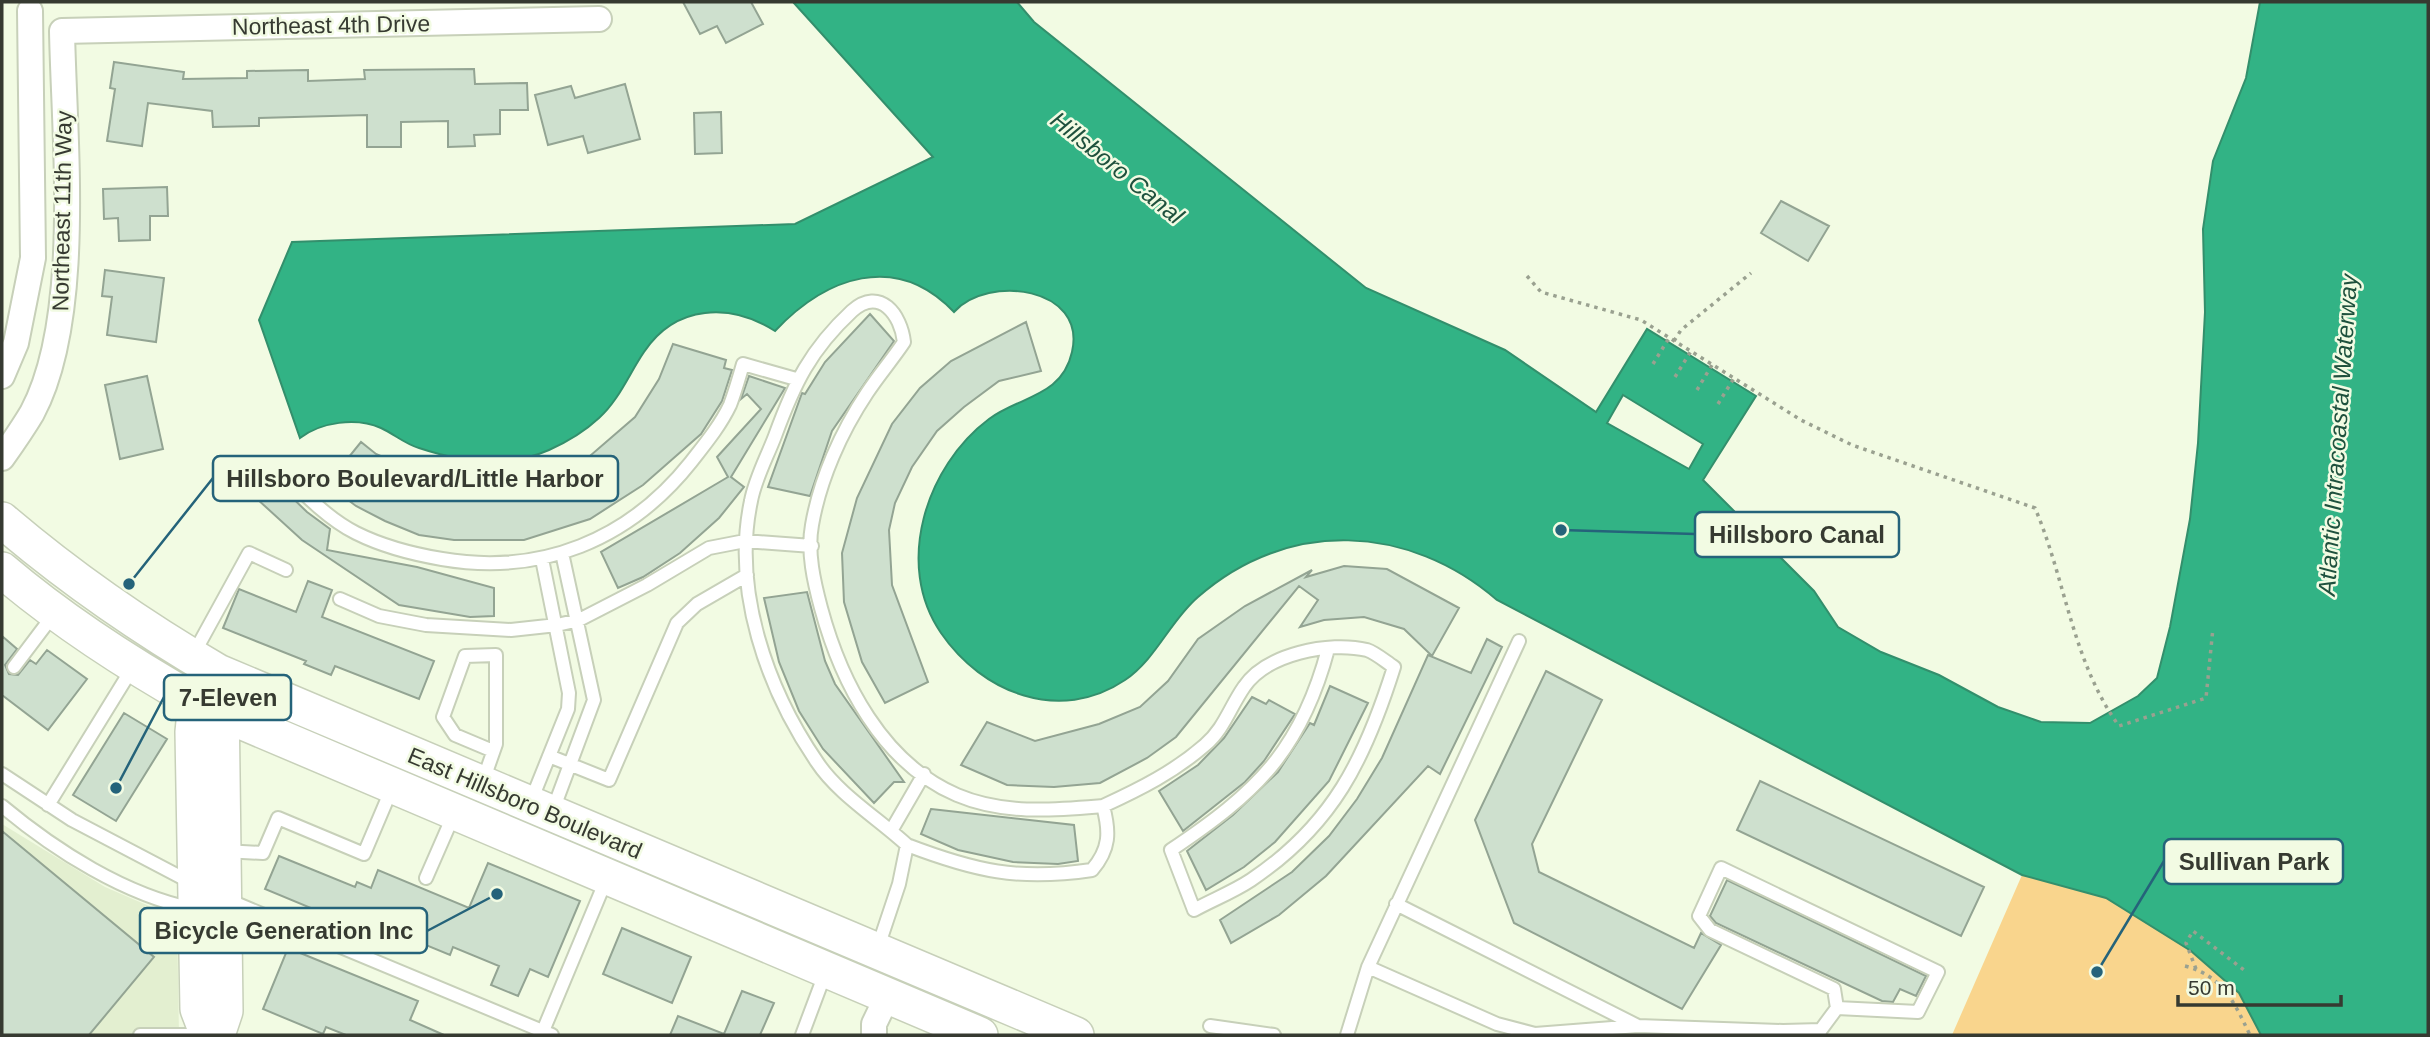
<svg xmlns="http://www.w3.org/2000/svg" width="2430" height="1037" font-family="Arial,sans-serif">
	<rect width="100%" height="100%" fill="#f2fbe3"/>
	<path fill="#e3efd0" d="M2 824 105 887 177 918 179 1035H2Z"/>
	<path fill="#f9d58d" d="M2022 875 2106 898 2191 951 2239 993 2261 1035H1952Z"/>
	<path fill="#32b385" stroke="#338f6c" stroke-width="2" fill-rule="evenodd" d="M793 2H1017L1034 22 1366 288 1505 350 1596 412 1647 329 1756 396 1703 480 1814 591 1838 627 1881 652 1939 675 1998 707 2041 722 2090 723 2138 696 2157 678 2170 627 2190 519 2198 443 2205 312 2203 229 2213 161 2246 78 2260 2H2428V1035H2261L2239 993 2191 951 2106 898 2022 875 1497 600C1409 524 1288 518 1198 597 1170 621 1156 659 1125 680 1060 724 982 693 941 633 894 565 926 466 989 419 1020 396 1062 397 1072 352 1087 287 988 274 954 312 896 251 826 277 775 331 731 303 676 304 644 352 629 374 619 400 599 418 585 431 567 442 549 450 508 468 461 462 419 448 405 444 394 434 381 428 356 417 321 422 300 438L259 320 292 242 795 224 933 157ZM1623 395 1703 444 1689 469 1607 423Z"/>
	<path fill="#cee0ce" stroke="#93a493" stroke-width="2" d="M683 2H751L763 24 726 43 717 26 700 34Z
		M114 62 184 72 183 79 247 78V71L308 70V81L365 79 364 70 474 69 475 84 527 83 528 110H500V134L474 135 475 146 448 147V121L401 122V147H367V115L259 118V126L213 127 212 111 148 103 142 146 107 141 115 89 110 88Z
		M625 84 640 139 588 153 583 136 548 145 535 95 571 86 575 98Z
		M721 112 722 153 695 154 694 113Z
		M167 187 168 216H150V240L119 241 118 218 104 219 103 189Z
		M1781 201 1829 226 1808 261 1761 233Z
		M105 270 164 278 156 342 107 335 112 297 102 296Z
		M870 314 894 341 832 431 810 496 768 487 802 393 805 394 825 362Z
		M1026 322 1041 371 999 381 964 407 937 431 912 467 895 503 889 530 892 585 928 682 885 703 862 662 844 602 842 553 857 498 892 424 920 388 951 361Z
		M673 344 726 360 724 368 732 370 722 401 701 434 643 485 590 519 524 540H454L419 535 385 521 356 506 327 484 361 442 376 454 436 480 485 487 551 475 583 462 635 417 659 379Z
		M147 376 163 449 120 459 105 385Z
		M749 376 785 388 731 477 744 487 719 518 680 553 643 577 618 588 601 552 728 477 717 457 761 409 747 394 741 399Z
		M275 481 307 512 330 529 327 550 417 567 494 588V616L470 617 399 605 302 540 256 498Z
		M1344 566 1387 569 1459 608 1432 656 1404 629 1364 617 1324 620 1300 627 1318 600 1299 586 1176 737 1147 758 1100 783 1054 787 1007 785 961 765 987 722 1035 741 1099 724 1140 707 1168 681 1198 639 1245 606 1312 570 1306 577Z
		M308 581 332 590 322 617 434 661 419 699 335 666 331 675 304 664 306 661 223 628 239 589 296 612Z
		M807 592 825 661 835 684 904 782H894L874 803 823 749 799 711 779 662 764 598Z
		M2 636 17 649 5 665 9 674 18 675 30 660 36 664 47 650 87 679 48 730 2 695Z
		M1487 639 1502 647 1440 774 1428 766 1326 876 1279 915 1231 943 1220 920 1292 872 1329 836 1357 799 1382 758 1428 655 1471 673Z
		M1546 671 1602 700 1532 844 1539 872 1694 948 1701 933 1721 945 1682 1009 1514 923 1475 820Z
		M1330 686 1368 703 1329 781 1275 842 1244 867 1206 890 1187 851 1233 815 1278 772 1310 723 1314 725Z
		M1252 697 1266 704 1269 700 1295 714 1264 761 1245 782 1183 831 1159 791 1198 765 1224 738Z
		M124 713 167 739 116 821 73 795Z
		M1760 781 1984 887 1961 936 1737 830Z
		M931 809 1074 825 1078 861 1058 864 1013 862 958 850 921 834Z
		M2 831 154 957 89 1035H2Z
		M279 856 355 887 357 882 371 888 378 870 469 908 488 863 580 901 548 977 530 969 518 996 491 985 499 966 453 947 450 955 358 917 354 926 265 889Z
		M1727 880 1926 976 1916 996 1900 989 1893 1002 1882 1001 1716 923 1710 916Z
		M622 928 691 957 672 1003 603 974Z
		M288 948 418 1001 410 1020 444 1035H346L326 1027 323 1034 263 1009Z
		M742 991 774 1003 760 1035H670L678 1016 724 1034Z"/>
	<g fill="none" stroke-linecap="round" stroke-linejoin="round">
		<defs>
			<path id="lane" d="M286 476C306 496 330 520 356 533 384 547 412 554 442 559 541 576 629 540 691 462 705 444 720 426 730 405 735 392 739 378 743 364L796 379
				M340 599 379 616 426 625 511 630 557 625 579 620 647 585 709 548 745 541 812 546
				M193 655 249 553 286 570
				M14 667 54 614
				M549 756 609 780 677 623 697 604 747 575
				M2 774 72 820 192 883
				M483 781 496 744V655L465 656 443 717 455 735 493 751
				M531 801 568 709 569 693 542 559
				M48 805 133 667
				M2 806C56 851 125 895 194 909
				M553 810 594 700 562 553
				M891 831 924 774
				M907 845C879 819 838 794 817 762 767 689 732 590 751 501 755 479 767 457 775 436 794 384 810 350 852 311 880 286 901 315 904 342 892 360 878 376 867 393 841 432 820 479 812 525 807 552 814 582 821 608 841 682 882 763 957 795 1004 815 1054 810 1103 806
				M224 851 263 853 278 818 364 854 392 788
				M426 878 454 814
				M228 900 552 1035
				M878 947 899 884 907 845C975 871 1018 881 1092 870 1110 849 1110 832 1103 806 1140 789 1174 772 1205 745 1224 729 1230 707 1244 687 1266 654 1329 641 1367 650 1376 653 1386 662 1394 667 1365 759 1333 825 1251 880 1233 892 1212 900 1194 910L1171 850C1256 793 1301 751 1328 649
				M1368 967 1497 1024 1535 1034 1638 1026 1396 904
				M1210 1026 1274 1035
				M1638 1026 1783 1031 1821 1030
				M543 1031 606 880
				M140 1035H193
				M802 1035 826 971
				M1347 1035 1368 967 1519 641
				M1817 1035 1837 1008 1834 989 1710 930 1699 916 1721 868 1938 972 1918 1012 1837 1008"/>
			<path id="street" d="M62 31 599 19
				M2 376 16 343 33 258 30 11
				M2 458C12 444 23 428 32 413 83 318 64 139 62 31
				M874 1035V1024L887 997"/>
			<path id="secondary" d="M2 520C71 579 139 626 218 672L1076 1035
				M2 570C62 621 127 663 196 702L980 1035
				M208 686 196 702 193 732 198 1009 208 1035
				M217 1035 225 1011 221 696"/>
		</defs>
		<use href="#lane" stroke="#c7d0b9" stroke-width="16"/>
		<use href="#street" stroke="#c7d0b9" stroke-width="28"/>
		<use href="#secondary" stroke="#c7d0b9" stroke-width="38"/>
		<path stroke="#9aa190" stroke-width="3.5" stroke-dasharray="3.5 5" stroke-linecap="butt" d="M1527 276 1541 292 1641 320 1801 420 1852 445 2035 508C2066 581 2072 661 2119 726L2206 698 2213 628
			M1674 341 1681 330 1751 273
			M1653 364 1669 338
			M1675 377 1691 351
			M1697 390 1712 365
			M1718 404 1734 378
			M2185 966C2223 976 2234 1002 2250 1035
			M2196 969 2186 943 2193 931 2244 970"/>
		<use href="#lane" stroke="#fff" stroke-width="12"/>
		<use href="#street" stroke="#fff" stroke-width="24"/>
		<use href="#secondary" stroke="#fff" stroke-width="35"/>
	</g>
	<g text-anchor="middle" stroke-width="5" stroke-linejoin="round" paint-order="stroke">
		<g font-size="23" fill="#363a31" stroke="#f2fbe3">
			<text transform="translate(331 25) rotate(-1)" y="8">Northeast 4th Drive</text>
			<text transform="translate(62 211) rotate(-89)" y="8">Northeast 11th Way</text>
			<text transform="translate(525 803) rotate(23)" y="8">East Hillsboro Boulevard</text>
		</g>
		<g font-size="24" font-style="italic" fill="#1e513d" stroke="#f2fbe3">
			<text transform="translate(1117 168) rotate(39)" y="8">Hillsboro Canal</text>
			<text transform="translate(2338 435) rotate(-86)" y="8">Atlantic Intracoastal Waterway</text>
		</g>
	</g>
	<path fill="none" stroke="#25637a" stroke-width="2.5" d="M129 584L213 478M1561 530L1695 534M116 788L164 697M2097 972L2164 861M497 894L427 931"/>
	<g fill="#25637a" stroke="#f2fbe3" stroke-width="2.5">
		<circle cx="129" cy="584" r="7"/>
		<circle cx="1561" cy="530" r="7"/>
		<circle cx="116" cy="788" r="7"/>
		<circle cx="2097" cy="972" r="7"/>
		<circle cx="497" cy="894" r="7"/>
	</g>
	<g fill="#f2fbe3" stroke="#25637a" stroke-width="2.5">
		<rect x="213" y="456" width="405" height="45" rx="7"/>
		<rect x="1695" y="512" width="204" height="45" rx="7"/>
		<rect x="164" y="675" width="127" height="45" rx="7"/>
		<rect x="2164" y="839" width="179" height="45" rx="7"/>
		<rect x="140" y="908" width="287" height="45" rx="7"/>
	</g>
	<g font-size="24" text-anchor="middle" font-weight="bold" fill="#363a31">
		<text x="415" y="487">Hillsboro Boulevard/Little Harbor</text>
		<text x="1797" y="543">Hillsboro Canal</text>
		<text x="228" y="706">7-Eleven</text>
		<text x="2254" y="870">Sullivan Park</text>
		<text x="284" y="939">Bicycle Generation Inc</text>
	</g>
	<rect width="2430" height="1037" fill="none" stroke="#363a31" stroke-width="7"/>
	<path d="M2178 995v10h163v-10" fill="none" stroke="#363a31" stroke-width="3.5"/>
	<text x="2188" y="995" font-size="21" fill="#363a31" stroke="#f2fbe3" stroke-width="5" paint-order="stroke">50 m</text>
</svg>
